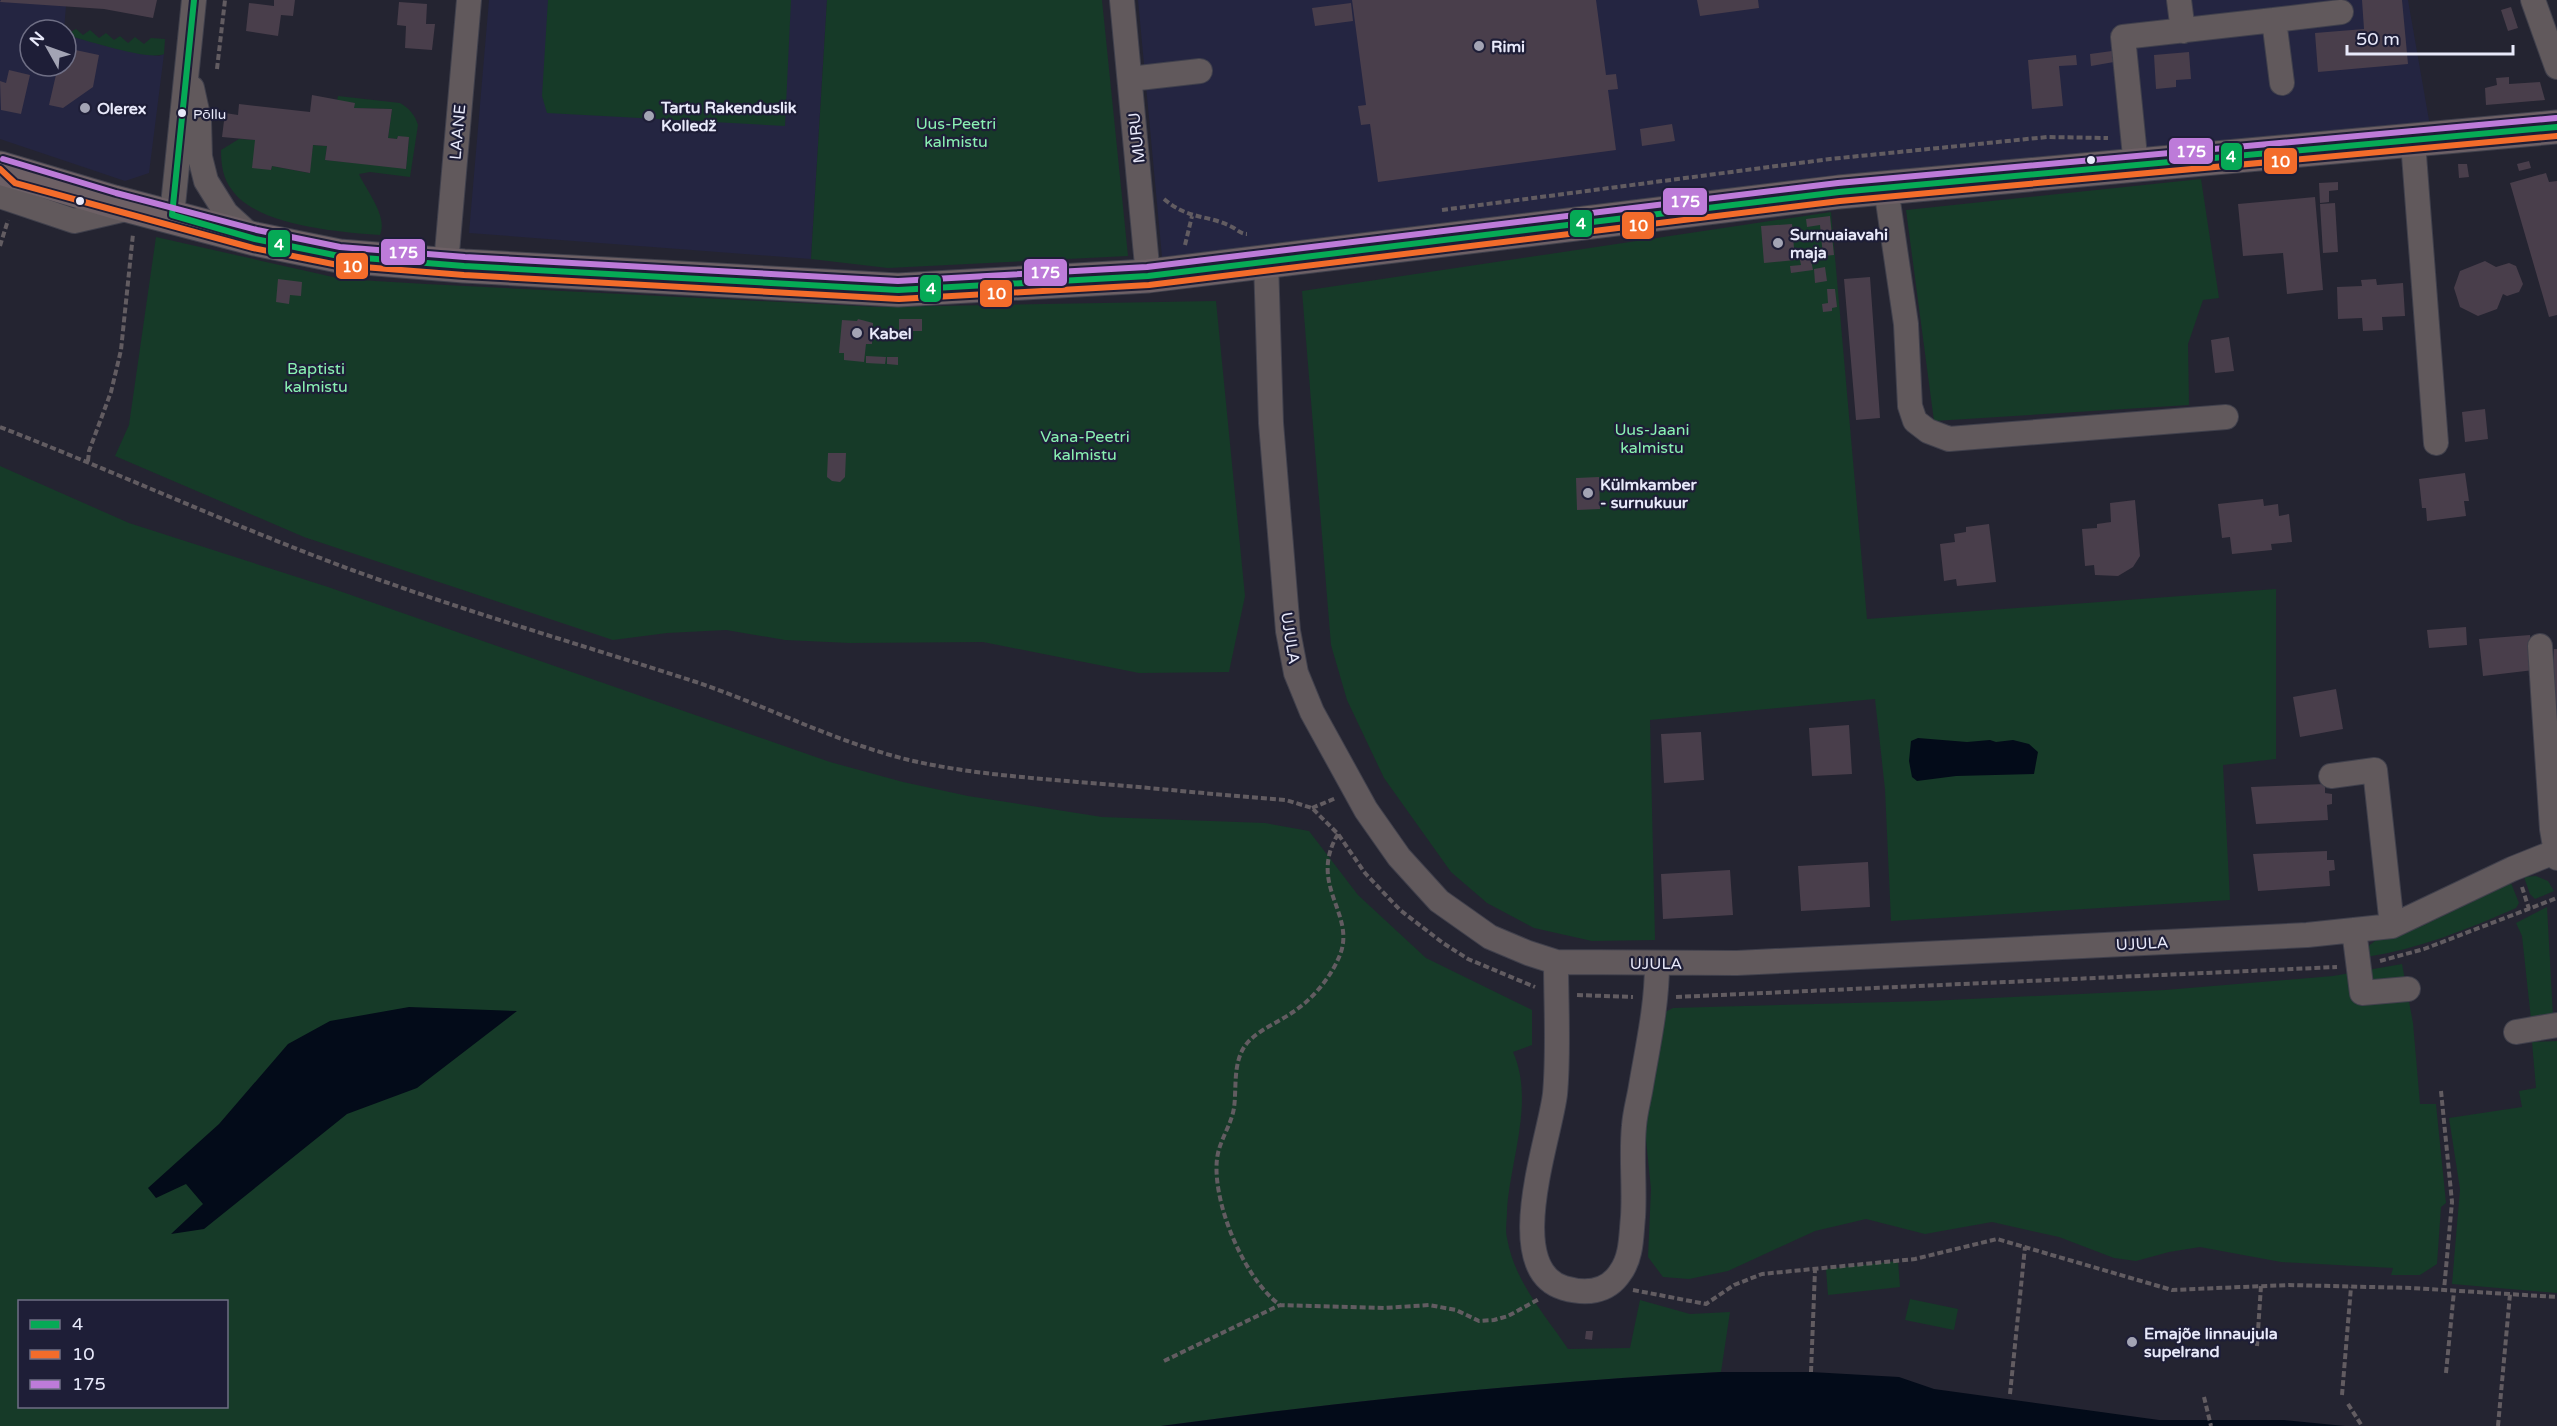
<svg xmlns="http://www.w3.org/2000/svg" width="2557" height="1426" font-family="'Varela Round',sans-serif">
	<rect width="100%" height="100%" fill="#242431"/>
	<path fill="#242541" d="M0 0H106L66 6 64 30H30V66H66V35L128 51 159 56 164 54 149 173 125 181 0 139Z
		M489 0H827L811 259 469 233Z
		M1138 0H2408L2430 126 1162 257Z"/>
	<path fill="#163a28" fill-rule="evenodd" d="M548 0H791L785 126 547 113 542 96Z
		M827 0H1102L1128 256 888 268 811 259Z
		M76 29 83 35 90 30 99 38 106 33 114 40 120 36 128 43 135 37 144 44 151 38 165 39 164 54C148 61 86 40 66 35V31L69 33Z
		M338 96 400 103C409 108 415 115 418 125L410 177 370 172 359 174C367 192 388 216 380 235 339 232 257 226 232 190 223 179 221 164 221 150L239 139 255 140 271 170 272 166 309 173 313 145 327 146 325 160 406 168 409 138 398 136 397 139 388 138 392 109 354 108V103L337 101Z
		M2201 179 2219 298 2203 300 2188 344 2189 405 1934 421 1906 210Z
		M1831 212 1867 619 2276 589V759L2223 765 2230 900 1891 921 1885 789 1875 699 1650 720 1655 940 1592 941 1534 928 1487 903 1451 872 1384 778 1347 700 1331 645 1302 291Z
		M156 237 342 279 426 284 879 307 1216 301 1245 596 1229 672 1139 673 983 642 850 643 785 640 726 630 667 633 613 640 304 537 115 456 129 425Z
		M0 466 129 523 328 587 830 762 903 782 968 796 1102 817 1265 823 1309 831 1358 895 1426 958 1532 1010V1045L1513 1052C1535 1101 1510 1160 1507 1211 1507 1219 1505 1230 1507 1238 1515 1283 1544 1313 1568 1349L1630 1348 1640 1300 1690 1314 1730 1312 1721 1372C1533 1382 1347 1401 1161 1426H0ZM20 1302H226V1406H20Z
		M2536 876 2548 881 2554 891 2535 899 2530 894 2524 877Z
		M2511 883 2519 903 2516 908C2468 929 2419 949 2366 957V948L2375 941 2420 927Z
		M2547 907 2553 1016 2531 1019 2522 936 2516 923Z
		M2402 964 2413 1023 2420 1104H2436L2446 1203 2441 1207 2437 1264 2420 1275H2391L2393 1268 2281 1262 2200 1247 2169 1252 2136 1261 2114 1258 2059 1237 1992 1222 1925 1234 1866 1219 1815 1231 1728 1271 1689 1279 1663 1277 1648 1257 1651 1189 1644 1120 1659 1015 1673 1008 1928 1001 2165 990 2333 976Z
		M2557 1041V1293L2452 1284 2460 1189 2449 1118 2522 1107 2519 1091 2536 1088 2532 1042Z
		M1898 1261 1900 1287 1828 1295 1826 1269Z
		M1910 1299 1958 1309 1954 1330 1905 1320Z"/>
	<path fill="#030b19" d="M1918 738 1967 742 1990 740 1996 742 2013 740 2029 744 2038 752 2034 774 1956 776 1917 781 1912 777 1909 761 1911 741Z
		M409 1007 517 1011 417 1088 347 1114 204 1229 171 1234 203 1204 186 1184 156 1198 148 1188 219 1124 288 1044 330 1021Z
		M1721 1372H1811L1899 1377 1934 1389 2159 1420H2284L2345 1426H1161C1347 1401 1533 1382 1721 1372Z"/>
	<path fill="#493e4b" d="M1 0H157L153 18 104 9 0 2Z
		M274 0H295L293 16 281 15 278 36 246 31 249 3 274 6Z
		M1352 0H1596L1606 75 1616 74 1618 89 1608 90 1616 150 1378 182 1370 124 1361 125 1358 106 1366 105Z
		M1697 0H1758L1759 8 1700 16Z
		M2362 0H2402L2408 64 2318 72 2315 33 2364 29Z
		M399 2 427 4 426 24H435L432 50 405 48 406 26 397 25Z
		M1351 3 1353 21 1315 26 1312 8Z
		M2511 7 2518 28 2508 31 2501 10Z
		M66 48 99 55 93 87 63 108 49 105 58 66H66Z
		M2112 51 2114 62 2091 66 2090 54Z
		M2189 52 2191 79 2176 80V87L2156 89 2154 55Z
		M2076 55 2077 65 2059 66 2063 106 2032 109 2028 60Z
		M9 70 30 75 21 114 1 110 0 81 6 83Z
		M2509 77V84L2540 82 2545 100 2486 105 2485 88 2497 85 2496 78Z
		M312 95 355 103 354 108 392 109 388 138 397 139 398 136 409 137 406 169 325 160 327 146 313 145 310 173 272 166 271 170 252 168 255 140 222 137 225 113 238 115 239 104 310 112Z
		M1672 124 1675 141 1642 146 1640 129Z
		M2529 161 2531 168 2519 171 2517 164Z
		M2458 164H2467L2469 177 2459 178Z
		M2546 173 2549 182 2557 181V315L2549 317 2510 183Z
		M2338 182V190L2329 191V202L2320 203 2319 183Z
		M2315 197 2323 290 2287 294 2283 253 2243 256 2238 204Z
		M2335 203 2338 252 2323 253 2320 204Z
		M1830 216 1834 255 1823 256 1820 225 1807 227 1806 219Z
		M1792 224 1795 260 1764 263 1761 226Z
		M1810 254 1813 270 1791 273 1790 266 1801 265 1799 255Z
		M2485 261 2496 267 2509 263 2516 266 2523 284 2519 292 2507 296 2503 294 2497 309 2478 316 2460 307 2454 288 2460 271Z
		M1825 267 1827 281 1815 283 1814 269Z
		M1870 277 1880 418 1856 420 1844 279Z
		M278 279 302 282 301 296 290 295 289 304 276 302Z
		M2376 279 2377 285 2403 283 2405 316 2382 317 2383 330 2363 331 2362 318 2338 319 2337 287 2362 286 2361 280Z
		M1827 289H1835L1837 307 1832 308V311L1823 312 1822 304 1828 303Z
		M858 319 873 323 872 344H866L864 362 844 360V353H839L842 320 857 321Z
		M899 319H922V331H899Z
		M2229 337 2234 371 2215 373 2211 340Z
		M866 356 886 357 885 364 866 363Z
		M887 357H898V365L887 364Z
		M2485 409 2488 439 2465 442 2462 412Z
		M828 453H846L845 477 840 482 832 481 827 477Z
		M2465 473 2469 501H2464L2466 516 2427 521 2426 508H2422L2419 479Z
		M1599 477 1600 509 1577 510 1576 478Z
		M2263 499 2264 506 2278 504 2279 516 2289 514 2292 542 2271 544 2272 550 2232 554 2230 537 2222 538 2218 504Z
		M2135 500 2140 556 2133 567 2118 576 2095 575 2094 565 2085 566 2082 529 2097 528V524L2111 522 2110 503Z
		M1989 524 1996 582 1957 586 1956 579 1944 581 1940 544 1955 542 1954 534 1966 532V527Z
		M2466 627 2467 645 2429 648 2427 630Z
		M2530 635 2534 670 2483 676 2479 639Z
		M2554 649H2557V721H2554Z
		M2336 689 2343 729 2300 737 2293 697Z
		M1849 725 1852 774 1812 776 1809 728Z
		M1701 732 1704 780 1664 783 1661 734Z
		M2325 784V793L2332 794V804L2327 805 2328 820 2256 824 2251 787Z
		M2327 851V860H2334L2335 870 2329 871 2330 886 2258 891 2253 854Z
		M1868 862 1870 907 1801 911 1798 866Z
		M1730 870 1733 915 1663 919 1661 874Z
		M1586 1331H1593L1592 1340 1585 1339Z"/>
	<g fill="none" stroke-linecap="round" stroke-linejoin="round">
		<defs>
			<path id="minor" d="M1122 0 1148 276
				M2179 0 2183 31
				M2533 0 2557 67
				M2274 20 2341 12
				M1130 79 1200 71
				M192 88 199 120 200 157 206 181 226 213 250 235
				M2413 142 2436 443
				M2136 166 2123 37 2274 20 2282 83
				M1886 188 1906 324 1910 406 1915 421 1928 431 1949 439 2226 417
				M0 196 74 221 130 208
				M172 215 194 0
				M1266 261 1271 423 1288 631 1296 673 1312 712 1366 810 1399 857 1439 901 1490 937 1528 953 1556 962 1737 963 2307 935 2392 926 2512 869 2557 851
				M446 264 469 0
				M2540 646 2552 829 2557 858
				M2331 776 2375 770 2392 926
				M2354 930 2362 993 2408 989
				M1556 962C1556 1005 1559 1051 1555 1094 1550 1138 1501 1269 1564 1288 1585 1294 1607 1293 1620 1273 1632 1257 1631 1236 1633 1217 1635 1186 1631 1156 1634 1126 1635 1112 1639 1099 1641 1086 1648 1045 1657 1005 1657 964
				M2516 1032 2557 1025"/>
			<path id="highway" d="M0 168 114 202 255 239 339 256 464 266 898 290 1148 276 1839 192 2557 127"/>
		</defs>
		<use href="#minor" stroke="#40404c" stroke-width="26"/>
		<use href="#highway" stroke="#40404c" stroke-width="35"/>
		<path stroke="#625c61" stroke-width="4" stroke-dasharray="6 3" stroke-linecap="butt" d="M217 69 225 0
			M1164 199C1189 220 1205 214 1230 226 1237 229 1240 234 1247 234
			M1442 210 1830 159 2047 137 2108 138
			M1185 245 1192 216
			M0 246 8 220
			M0 427C118 473 233 526 352 570 464 611 579 644 693 681 765 705 835 742 909 760 965 773 1021 777 1077 782 1147 787 1216 795 1286 800L1312 808 1338 834 1365 873 1400 910 1443 943 1468 959 1535 987
			M88 461 89 451 111 392 121 350 133 234
			M1312 808 1336 798
			M1338 834C1308 884 1354 912 1341 952 1333 975 1313 999 1293 1012 1279 1022 1260 1029 1248 1042 1232 1060 1237 1086 1234 1108 1231 1126 1219 1141 1217 1159 1212 1203 1245 1280 1280 1305L1384 1308 1429 1305 1456 1310 1479 1321 1494 1320 1508 1316 1539 1299
			M2522 887 2529 909
			M2380 961 2424 949 2557 898
			M1577 995 1633 997
			M1676 997 2337 967
			M2441 1091 2452 1202 2444 1290
			M1633 1290 1706 1304 1734 1285 1762 1274 1915 1259 1997 1239 2172 1290 2289 1285 2412 1288 2557 1297
			M2257 1346 2261 1286
			M1164 1361 1280 1305
			M1811 1372 1815 1270
			M2446 1373 2454 1291
			M2010 1394 2025 1247
			M2342 1395 2351 1287
			M2204 1397 2211 1426
			M2348 1404 2362 1426
			M2498 1426 2510 1294"/>
		<use href="#minor" stroke="#61595c" stroke-width="24"/>
		<use href="#highway" stroke="#6d6065" stroke-width="33"/>
		<defs>
			<path id="bus-1" d="M194 0 172 215 255 239 339 256 464 266 898 290 1148 276 1839 192 2557 127"/>
			<path id="bus-2" d="M0 169 15 183 253 248 338 265 464 275 899 299 1149 285 1840 201 2557 136"/>
			<path id="bus-3" d="M3 159 116 193 257 230 340 247 465 257 898 281 1147 267 1838 183 2556 118"/>
		</defs>
		<use href="#bus-1" stroke="#1e1e37" stroke-width="10"/>
		<use href="#bus-2" stroke="#1e1e37" stroke-width="10"/>
		<use href="#bus-3" stroke="#1e1e37" stroke-width="10"/>
		<use href="#bus-1" stroke="#06aa56" stroke-width="6"/>
		<use href="#bus-2" stroke="#f36c2b" stroke-width="6"/>
		<use href="#bus-3" stroke="#bd7bd9" stroke-width="6"/>
	</g>
	<g fill="#a3a4b4" stroke="#1e1e37" stroke-width="2">
		<circle cx="1479" cy="46" r="6"/>
		<circle cx="85" cy="108" r="6"/>
		<circle cx="649" cy="116" r="6"/>
		<circle cx="1778" cy="243" r="6"/>
		<circle cx="857" cy="333" r="6"/>
		<circle cx="1588" cy="493" r="6"/>
		<circle cx="2132" cy="1342" r="6"/>
	</g>
	<g fill="#e8e9fa" stroke="#1e1e37" stroke-width="2">
		<circle cx="182" cy="113" r="5"/>
		<circle cx="2091" cy="160" r="5"/>
		<circle cx="80" cy="201" r="5"/>
	</g>
	<g text-anchor="middle" stroke-width="4.5" stroke-linejoin="round" paint-order="stroke">
		<g font-size="14" fill="#e8e9fa" stroke="#1e1e37" text-anchor="start">
			<text x="193" y="119">Põllu</text>
		</g>
		<g font-size="16" font-weight="bold" fill="#e8e9fa" stroke="#1e1e37" text-anchor="start">
			<text x="1491" y="52">Rimi</text>
			<text x="661" y="113">Tartu Rakenduslik<tspan x="661" dy="18">Kolledž</tspan></text>
			<text x="97" y="114">Olerex</text>
			<text x="1790" y="240">Surnuaiavahi<tspan x="1790" dy="18">maja</tspan></text>
			<text x="869" y="339">Kabel</text>
			<text x="1600" y="490">Külmkamber<tspan x="1600" dy="18">- surnukuur</tspan></text>
			<text x="2144" y="1339">Emajõe linnaujula<tspan x="2144" dy="18">supelrand</tspan></text>
		</g>
		<g font-size="16" fill="#8af2b3" stroke="#1e1e37">
			<text x="956" y="129">Uus-Peetri<tspan x="956" dy="18">kalmistu</tspan></text>
			<text x="316" y="374">Baptisti<tspan x="316" dy="18">kalmistu</tspan></text>
			<text x="1652" y="435">Uus-Jaani<tspan x="1652" dy="18">kalmistu</tspan></text>
			<text x="1085" y="442">Vana-Peetri<tspan x="1085" dy="18">kalmistu</tspan></text>
		</g>
		<g font-size="16" fill="#e8e9fa" stroke="#1e1e37">
			<text transform="translate(457 132) rotate(-85)" y="6">LAANE</text>
			<text transform="translate(1136 138) rotate(-96)" y="6">MURU</text>
			<text transform="translate(1291 638) rotate(81)" y="6">UJULA</text>
			<text transform="translate(2142 943) rotate(-3)" y="6">UJULA</text>
			<text x="1656" y="969">UJULA</text>
		</g>
	</g>
	<g stroke="#1e1e37" stroke-width="2">
		<rect x="2168" y="137" width="46" height="28" rx="6" fill="#bd7bd9"/>
		<rect x="2220" y="142" width="23" height="29" rx="6" fill="#06aa56"/>
		<rect x="2263" y="147" width="35" height="28" rx="6" fill="#f36c2b"/>
		<rect x="1662" y="187" width="46" height="29" rx="6" fill="#bd7bd9"/>
		<rect x="1569" y="209" width="24" height="29" rx="6" fill="#06aa56"/>
		<rect x="1621" y="211" width="34" height="29" rx="6" fill="#f36c2b"/>
		<rect x="267" y="229" width="24" height="29" rx="6" fill="#06aa56"/>
		<rect x="380" y="238" width="46" height="28" rx="6" fill="#bd7bd9"/>
		<rect x="335" y="252" width="34" height="28" rx="6" fill="#f36c2b"/>
		<rect x="1023" y="258" width="45" height="29" rx="6" fill="#bd7bd9"/>
		<rect x="919" y="274" width="23" height="29" rx="6" fill="#06aa56"/>
		<rect x="979" y="279" width="34" height="29" rx="6" fill="#f36c2b"/>
	</g>
	<g font-size="16" text-anchor="middle" font-weight="bold" fill="#fff">
		<text x="2191" y="157">175</text>
		<text x="2231" y="162">4</text>
		<text x="2280" y="167">10</text>
		<text x="1685" y="207">175</text>
		<text x="1581" y="229">4</text>
		<text x="1638" y="231">10</text>
		<text x="279" y="250">4</text>
		<text x="403" y="258">175</text>
		<text x="352" y="272">10</text>
		<text x="1045" y="278">175</text>
		<text x="931" y="294">4</text>
		<text x="996" y="299">10</text>
	</g>
	<rect x="18" y="1300" width="210" height="108" fill="#1e1e37" stroke="#6f6f85" stroke-width="1.5"/>
	<rect x="30" y="1320" width="30" height="9" fill="#06aa56" stroke="#6f6f85" stroke-width="1.5"/>
	<text x="72" y="1330" font-size="18" fill="#e8e9fa">4</text>
	<rect x="30" y="1350" width="30" height="9" fill="#f36c2b" stroke="#6f6f85" stroke-width="1.5"/>
	<text x="72" y="1360" font-size="18" fill="#e8e9fa">10</text>
	<rect x="30" y="1380" width="30" height="9" fill="#bd7bd9" stroke="#6f6f85" stroke-width="1.5"/>
	<text x="72" y="1390" font-size="18" fill="#e8e9fa">175</text>
	<g transform="translate(48 48) rotate(310)"><circle r="28" fill="#1e1e37" stroke="#6f6f85" stroke-width="1.5"/>
	<path d="M0-4.5L10 22L0 15L-10 22Z" fill="#a3a4b4"/>
	<text y="-9" font-size="16" font-weight="bold" text-anchor="middle" fill="#e8e9fa">N</text>
	</g>
	<path d="M2347 45v9h166v-9" fill="none" stroke="#e8e9fa" stroke-width="3"/>
	<text x="2356" y="45" font-size="18" fill="#e8e9fa" stroke="#1e1e37" stroke-width="4.5" paint-order="stroke">50 m</text>
</svg>
